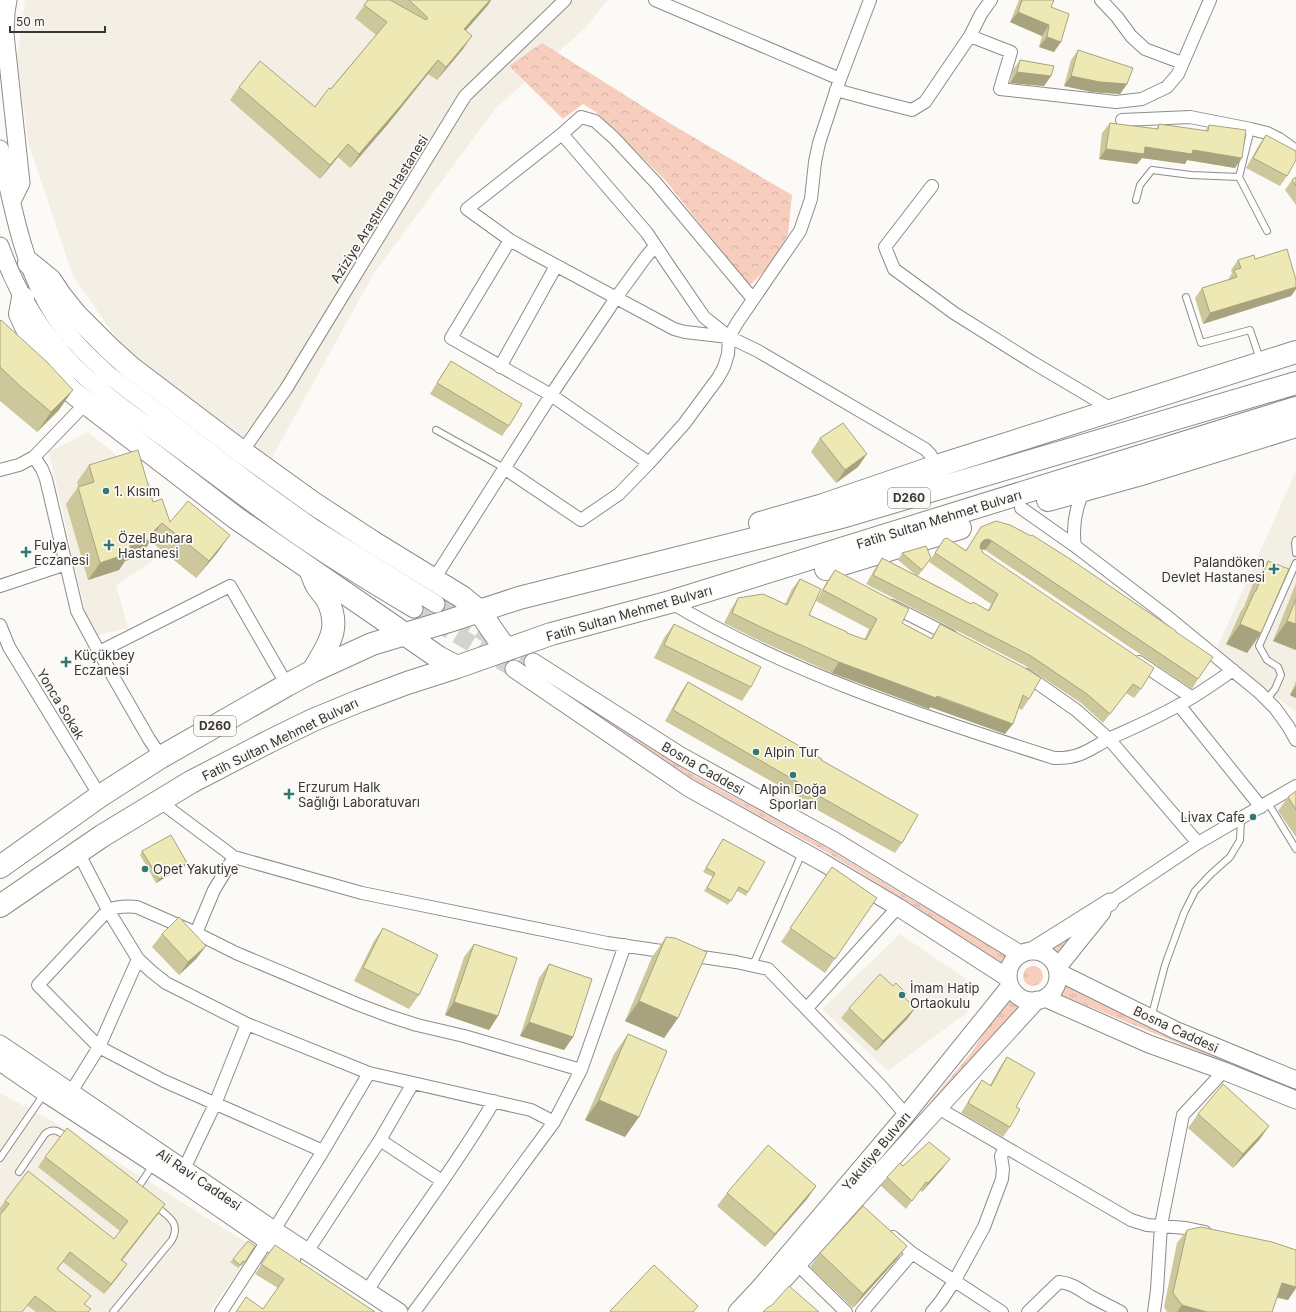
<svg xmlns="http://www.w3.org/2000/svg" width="1296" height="1312" font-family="Inter,sans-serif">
	<defs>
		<pattern id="grass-tufts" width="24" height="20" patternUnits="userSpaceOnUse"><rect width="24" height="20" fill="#f7cdbe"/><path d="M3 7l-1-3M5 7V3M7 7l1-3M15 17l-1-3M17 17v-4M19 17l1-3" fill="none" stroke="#d4b1a4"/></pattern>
		<pattern id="park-crowns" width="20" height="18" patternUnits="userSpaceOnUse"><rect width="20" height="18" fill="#f7cdbe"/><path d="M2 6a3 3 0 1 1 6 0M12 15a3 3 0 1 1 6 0" fill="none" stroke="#d4b1a4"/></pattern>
	</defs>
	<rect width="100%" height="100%" fill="#fcfaf7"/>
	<path fill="#f4efe4" d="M25 0H608L584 29 496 108 374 273 269 463 121 345 73 276 28 142 17 60Z
		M88 432 151 483 141 530 156 559 116 585 128 628 91 637 49 452Z
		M1296 471V712L1215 652Z
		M900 934 967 980 968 1012 888 1071 822 1009Z
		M0 1093 52 1121 255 1248 209 1312H0Z"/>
	<path fill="url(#grass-tufts)" d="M535 672 696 776 829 849 914 901 1009 953 1000 966 913 905 828 853 696 781Z
		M1088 922 1060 955 1049 947Z
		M1023 976a10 10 0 1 1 20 0a10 10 0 1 1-20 0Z
		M1066 985 1230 1062 1296 1088V1092L1061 995Z
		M1007 998 1020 1009 742 1312 922 1112 971 1053Z"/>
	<path fill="url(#park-crowns)" d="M542 43 671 124 792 195 788 235 768 268 749 286 666 181 596 112 583 104 563 119 509 66Z"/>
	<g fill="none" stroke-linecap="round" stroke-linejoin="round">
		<path stroke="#d5d3d0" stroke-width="17" stroke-dasharray="17 8" stroke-linecap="butt" d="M436 604 533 662
			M414 609 514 669"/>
		<defs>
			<path id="lane" d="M1239 177 1251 129
				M1136 200 1140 185 1152 170 1191 175 1239 177 1267 231
				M1186 297 1201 343 1250 330 1260 359
				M436 430 504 468
				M1296 540 1295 543 1296 553
				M1267 699 1275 689 1281 675 1278 667 1267 660 1259 646 1296 563
				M1268 803 1296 849
				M753 965 802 853
				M1151 1018 1165 965 1184 913 1195 891 1211 874 1230 857 1240 840 1241 819
				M0 1158 44 1094
				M19 1172 45 1134C54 1126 61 1133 69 1139
				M137 1189 153 1165
				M113 1312 172 1240C181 1222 168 1217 156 1206"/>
			<path id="street" d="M655 0 840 79
				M1101 0 1117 17 1131 36 1145 49 1182 63
				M970 36 1011 52 1000 89 1116 102 1142 99 1167 87 1178 74 1210 0
				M836 90 873 100 912 110 925 102 970 36 981 14 991 0
				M1122 120 1190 117 1251 129 1267 133 1279 139 1296 151
				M562 134 647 233 669 266 704 317 729 337 758 351 925 449 930 454 937 466
				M932 186 885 247 894 269 954 313 1032 362 1113 410
				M510 240 451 338 551 395 649 463
				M729 337 685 332 674 329 533 253 510 240 467 209 562 134 581 117 595 121 614 138 656 183 753 299
				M500 367 556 266
				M86 403 34 457 42 469 46 479 77 611 99 652
				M242 452 286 389 334 310 465 96 565 0
				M504 468 581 520 619 494 649 463 684 424 718 378 724 367 728 354 729 337 737 323 800 231 811 199 815 162 819 143 840 79 870 0
				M0 470 19 465 34 457
				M1021 508 1075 546 1164 614 1259 692 1275 708 1288 726 1296 740
				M1075 546C1072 526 1075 509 1084 490
				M434 579 551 395 616 298 645 258 655 246
				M0 586 66 564
				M670 602C789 673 922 716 1054 758 1082 759 1090 748 1113 737 1135 727 1158 717 1179 705 1198 695 1216 682 1233 670
				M892 606 951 636
				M0 625 9 647 100 796
				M1139 662 1191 697
				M1026 675 1076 710 1109 739 1198 843
				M1179 705 1261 807
				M161 757 149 739 99 652 230 586 287 685
				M159 801 234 857 362 893 607 943 736 962 768 969 880 1085 906 1115
				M78 852 108 910 138 959 152 972 166 983 247 1024 369 1073 531 1110 554 1122
				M1110 902 1198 843 1296 786
				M196 933 214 890 234 857
				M807 1008 898 907
				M71 1092 99 1047 138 959
				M938 1108 1131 1220 1147 1225 1186 1228 1205 1232
				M380 1140 442 1181
				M323 1151 164 1081 99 1047 38 985 108 910C118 906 126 906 137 907L196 933 236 953 357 1004 389 1016 417 1025 464 1036 581 1070
				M184 1169 215 1104 247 1024
				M274 1230 323 1151 369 1073
				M893 1237 912 1253 1002 1312
				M307 1252 380 1140 413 1083
				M798 1265 846 1312
				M367 1291C408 1227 456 1167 494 1101
				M221 1312 267 1241
				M414 1312 554 1122 581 1070 625 945
				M862 1312 912 1253
				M932 1312 941 1301 955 1280 984 1227 1002 1179 1003 1169 1001 1156 1005 1147
				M1028 1312 1059 1282C1072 1283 1080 1290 1090 1296 1101 1302 1111 1307 1121 1312
				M1154 1312 1157 1290 1161 1225 1183 1115 1224 1071"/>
			<path id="secondary" d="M8 0 6 12 5 34 21 183 12 201
				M0 149C13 209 24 275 61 325 75 344 92 360 110 376L252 484 312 527 436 604
				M0 246C13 282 31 316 55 345 88 386 134 415 175 446 213 474 251 503 289 530 330 559 372 584 414 609
				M533 662 679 755 833 840 1020 954
				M514 669 689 788 822 862 898 907 1008 978
				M1032 951 1110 902
				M1008 976a25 25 0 1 1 50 0a25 25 0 1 1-50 0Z
				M1057 968 1102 912
				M1058 972 1175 1030 1296 1080
				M1045 998 1149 1044 1224 1071 1296 1100
				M0 1044 274 1230 399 1312
				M0 1062 45 1093 180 1181 292 1258
				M737 1312 762 1285 906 1115 1010 986
				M755 1312 920 1128 1037 1000"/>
			<path id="highway" d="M29 263 50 280 60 295 76 315 110 349 130 367 242 452 313 503 371 541 462 597 479 611 506 650
				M23 298 20 314 28 331 56 374 70 390 86 403 236 518 438 657 457 667
				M1048 500 1138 475 1296 426
				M760 523 823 505 937 466 1296 352
				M826 569 960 528
				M311 572C313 576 314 581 316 584 319 590 324 594 327 599 342 629 328 645 313 671
				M0 867 100 796 161 757 287 685 313 671 372 644 449 621 519 598 845 516 1296 383
				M0 906 102 836 191 782 268 742 313 720 359 701 407 683 457 667 551 634 670 602 1296 408"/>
		</defs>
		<use href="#lane" stroke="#8e8c89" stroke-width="8"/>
		<use href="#street" stroke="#8e8c89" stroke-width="14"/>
		<use href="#secondary" stroke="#8e8c89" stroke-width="19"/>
		<use href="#highway" stroke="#8e8c89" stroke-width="24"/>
		<use href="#lane" stroke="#fff" stroke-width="6"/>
		<use href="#street" stroke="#fff" stroke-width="12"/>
		<use href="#secondary" stroke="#fff" stroke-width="17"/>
		<use href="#highway" stroke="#fff" stroke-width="22"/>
	</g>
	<path fill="#cdc89b" d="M368 0H491L488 5 466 30 463 49 437 80 428 74 388 124 350 168 338 157 320 179 230 100 239 87 315 107 376 35 355 18Z
		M1019 0H1054L1051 7 1054 52 1039 47 1042 36 1010 22Z
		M1078 50 1127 84 1120 94 1092 92 1064 86 1071 60Z
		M1020 60 1051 76 1044 86 1010 83 1013 70Z
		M1110 123 1156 129 1159 124 1205 131 1209 125 1235 168 1187 160 1185 164 1142 158 1137 164 1099 159 1102 133Z
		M1266 135 1287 176 1280 186 1246 168 1259 145Z
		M1296 177V205L1285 190 1292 180Z
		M1255 259 1296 280V289L1291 296 1203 324 1195 298 1202 288 1228 280 1232 273 1231 270 1238 260Z
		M0 321 59 410 37 432 0 401Z
		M451 361 509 426 502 436 430 394 444 371Z
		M820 438 858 467 836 483 811 452Z
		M89 465 153 502 170 522 218 552 196 578 150 541 140 556 125 561 119 570 88 580 66 504 78 487 77 482Z
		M981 527 1176 632 1198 679 1192 689 985 550 981 549 983 553 1141 689 1134 698 1126 693 1103 723 1081 703 1024 665 866 584 876 567 882 558 917 576 898 560 902 553 931 558 918 576 971 604 988 610 991 604 929 562 944 539 966 550Z
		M1268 561 1261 633 1247 653 1226 644 1241 611 1244 607 1254 581Z
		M835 570 902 623 931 638 940 624 1029 699 1022 710 1018 708 1005 734 930 707 929 709 832 673 758 640 724 623 731 609 738 598 785 604 792 589 800 579 809 615 847 633 864 640 869 629 816 601 827 581Z
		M1296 583V650L1273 641Z
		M674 624 751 687 742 701 654 658 664 638Z
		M1296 681V698L1290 695Z
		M688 682 821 760 902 843 895 853 812 807 813 805 665 721 681 692Z
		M1296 791V837L1278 811 1288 797Z
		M723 839 748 892 746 896 737 891 728 905 704 891 713 877 703 872Z
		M142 851 185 866 156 883 140 855Z
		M832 867 877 898 825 973 781 942Z
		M383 928 419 995 409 1009 354 981 374 941Z
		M162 934 206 946 196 959 179 975 152 947Z
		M666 937 678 1018 664 1038 625 1021 652 957Z
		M474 944 498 1016 489 1030 445 1015 464 957Z
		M549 964 573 1037 564 1050 520 1036 539 978Z
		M893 986 907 994 904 998 908 1018 876 1051 841 1018 849 1008Z
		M628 1034 625 1137 585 1120 614 1054Z
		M1007 1057 1016 1107 1010 1127 1003 1137 961 1113 975 1090 982 1080 990 1085 1000 1067Z
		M1198 1114 1269 1126 1259 1140 1233 1168 1188 1128Z
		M45 1157 165 1204 158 1214 122 1261 120 1274 104 1294 63 1262 57 1270 85 1305 89 1312H36L28 1306 1 1214 0 1213V1208L5 1201 114 1239 120 1231 38 1167Z
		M903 1166 943 1168 922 1192 920 1190 906 1209 881 1186 887 1177Z
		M816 1186 807 1199 765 1247 717 1206 727 1193Z
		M1187 1230 1296 1250V1288L1288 1300 1277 1298 1272 1312H1167L1164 1307 1177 1243Z
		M275 1245 375 1312 263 1309 278 1288 255 1274Z
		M255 1246 242 1266 241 1265 238 1268 230 1262 233 1259Z
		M820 1253 897 1259 853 1308 810 1267Z"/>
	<path fill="#a7a37e" d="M490 0H491L488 5 455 43 464 29Z
		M1018 12 1049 25 1042 36 1010 22Z
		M472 36 463 49 437 80 446 67Z
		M1047 37 1061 42 1054 52 1039 47Z
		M438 60 428 74 388 124 350 168 359 154Z
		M1017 72 1051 76 1044 86 1010 83Z
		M1071 76 1127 84 1120 94 1092 92 1064 86Z
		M348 144 338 157 320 179 330 165Z
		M1145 147 1193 150 1242 158 1235 168 1187 160 1185 164 1142 158 1137 164 1099 159 1106 149Z
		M1296 287V289L1291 296 1203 324 1210 313Z
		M73 390 59 410 37 432 51 412Z
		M867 454 858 467 836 483 845 470Z
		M162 523 150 539H152L140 556 125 561 119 570 88 580 100 563 151 534Z
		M230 535 218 552 196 578 209 561Z
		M988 539 992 541 985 550 981 549H977L981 543 984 540Z
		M1287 621 1296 624V650L1273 641Z
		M1240 624 1261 633 1247 653 1226 644Z
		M839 662 1013 724 1005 734 930 707 929 709 832 673Z
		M1296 686V698L1290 695Z
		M187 863 185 866 156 883 159 879Z
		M206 946 196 959 179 975 188 962Z
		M639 1001 678 1018 664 1038 625 1021Z
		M454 1002 498 1016 489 1030 445 1015Z
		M915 1008 908 1018 876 1051 883 1041Z
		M529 1022 573 1037 564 1050 520 1036Z
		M599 1100 639 1117 625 1137 585 1120Z
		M1269 1126 1259 1140 1233 1168 1243 1154Z
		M950 1159 943 1168 922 1192 928 1183Z
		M816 1186 807 1199 765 1247 775 1234Z
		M165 1204 158 1214 114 1270 121 1260Z
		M907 1246 897 1259 853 1308 863 1294Z
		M127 1264 120 1274 104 1294 111 1284Z
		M1282 1283 1296 1287V1288L1288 1300 1272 1296Z
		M1182 1305 1207 1312H1177Z"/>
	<path fill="#eee9b4" stroke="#a7a37e" d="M368 0H390L426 20 428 18 409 0H490L464 29 472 36 446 67 438 60 397 110 359 154 348 144 330 165 239 87 260 61 315 107 329 88 331 89 387 22 364 5Z
		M1022 0H1054L1051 7 1069 14 1061 42 1047 37 1049 25 1018 12Z
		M1078 50 1133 68 1127 84 1100 82 1071 76Z
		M1020 60 1054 66 1051 76 1017 72Z
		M1110 123 1158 129 1159 124 1208 131 1209 125 1246 130 1242 158 1193 150 1192 154 1145 147 1144 154 1106 149Z
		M1266 135 1296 151V160L1287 176 1253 158Z
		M1296 177V186L1292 180Z
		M1287 249 1296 280V287L1210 313 1202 288 1237 277 1234 270 1241 268 1238 260 1254 255 1255 259Z
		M1 320 47 362 73 390 51 412 20 386 0 367V321Z
		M451 361 522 404 509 426 437 383Z
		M843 423 867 454 845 470 820 438Z
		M138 450 153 502 162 499 170 522 188 501 230 535 209 561 162 523 151 534 152 539 130 546 132 552 100 563 78 487 94 482 89 465Z
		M996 521 1010 525 1031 536 1032 535 1070 559 1176 631V632L1213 657 1198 679 992 541 988 539 984 540 981 543 980 547 983 553 1154 668 1141 689 1133 684 1110 714 1087 694 1031 656 873 575 882 558 971 604 973 602 989 611 998 594 935 553 944 539 947 538 966 551 981 527Z
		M926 546 931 558 922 570 902 553Z
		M1268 561 1289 569 1261 633 1240 624 1255 591H1256Z
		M835 570 909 609 902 623 932 639 940 624 1025 668 1041 678 1029 699 1023 695 1013 724 937 696 936 698 839 662 765 629 732 613 738 598 763 594 787 605 800 579 821 589 809 615 847 632V633L866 640 877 619 823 590Z
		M1296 599V624L1287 621Z
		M674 624 761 667 751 687 664 645Z
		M688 682 822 759 821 760 918 815 902 843 819 796 820 795 673 710Z
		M1296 791V810L1288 797Z
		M171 835 187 863 159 879 142 851Z
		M723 839 765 862 748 892 739 887 731 901 707 888 715 873 706 868Z
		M832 867 877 898 835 959 790 928Z
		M179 917 206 946 188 962 162 934Z
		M383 928 438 955 419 995 363 968Z
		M666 937 675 938 707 952 678 1018 639 1001Z
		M474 944 517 958 498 1016 454 1002Z
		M549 964 592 979 573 1037 529 1022Z
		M880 974 893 986 896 983 907 994 904 997 915 1008 883 1041 849 1008Z
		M628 1034 667 1051 639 1117 599 1100Z
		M1007 1057 1035 1073 1016 1107 1020 1109 1010 1127 968 1103 982 1080 991 1086Z
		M1223 1084 1269 1126 1243 1154 1198 1114Z
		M67 1128 165 1204 121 1260 127 1264 111 1284 70 1252 57 1269 91 1296 84 1304 91 1309 88 1312H56L35 1296 22 1312H0V1215L9 1204 5 1201 28 1171 114 1239 128 1221 45 1157Z
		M929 1142 950 1159 928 1183 926 1182 912 1201 887 1177 900 1163 903 1166Z
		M768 1145 816 1186 775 1234 727 1193Z
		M863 1206 907 1246 863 1294 820 1253Z
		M1201 1227 1272 1242 1296 1250V1287L1282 1283 1272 1312H1207L1182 1305 1173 1293 1187 1230Z
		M248 1241 255 1246 245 1262 243 1261 240 1265 233 1259Z
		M275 1245 375 1312H236L246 1297 263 1309 284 1279 261 1264Z
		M654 1265 698 1306 693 1312H611L610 1311Z
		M789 1286 819 1312H763L767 1308 772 1305Z"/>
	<g fill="#317972" stroke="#fcfaf7" stroke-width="1.5">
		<circle cx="106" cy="491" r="4"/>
		<path d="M107 539h4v4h4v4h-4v4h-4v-4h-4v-4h4z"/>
		<path d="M24 546h4v4h4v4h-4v4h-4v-4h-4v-4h4z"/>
		<path d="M1272 563h4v4h4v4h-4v4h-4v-4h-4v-4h4z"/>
		<path d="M64 656h4v4h4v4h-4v4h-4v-4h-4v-4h4z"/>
		<circle cx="756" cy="752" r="4"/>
		<circle cx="793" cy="775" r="4"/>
		<path d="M287 788h4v4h4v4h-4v4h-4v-4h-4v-4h4z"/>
		<circle cx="1253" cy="817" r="4"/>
		<circle cx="145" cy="869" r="4"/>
		<circle cx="902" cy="995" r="4"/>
	</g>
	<g text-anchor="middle" stroke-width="3.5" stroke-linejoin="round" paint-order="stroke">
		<g fill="#fcfaf7" stroke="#72716f" stroke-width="1">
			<rect x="888" y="488" width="42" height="20" rx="3"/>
			<rect x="194" y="716" width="42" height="20" rx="3"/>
		</g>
		<g font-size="12" font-weight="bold" fill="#373635">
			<text x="909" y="502">D260</text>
			<text x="215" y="730">D260</text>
		</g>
		<g font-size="13" fill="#373635" stroke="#fcfaf7">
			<text transform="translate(379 209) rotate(-58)" y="5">Aziziye Araştırma Hastanesi</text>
			<text transform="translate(939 519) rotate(-17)" y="5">Fatih Sultan Mehmet Bulvarı</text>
			<text transform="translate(629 613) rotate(-16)" y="5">Fatih Sultan Mehmet Bulvarı</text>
			<text transform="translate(61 704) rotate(59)" y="5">Yonca Sokak</text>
			<text transform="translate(280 739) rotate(-26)" y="5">Fatih Sultan Mehmet Bulvarı</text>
			<text transform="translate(703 768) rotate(30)" y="5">Bosna Caddesi</text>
			<text transform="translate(1176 1029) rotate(25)" y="5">Bosna Caddesi</text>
			<text transform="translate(876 1151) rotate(-50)" y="5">Yakutiye Bulvarı</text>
			<text transform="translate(199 1179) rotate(34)" y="5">Ali Ravi Caddesi</text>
		</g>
		<g font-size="13" fill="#373635" stroke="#fcfaf7" text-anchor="start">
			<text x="114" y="496">1. Kısım</text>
			<text x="118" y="543">Özel Buhara<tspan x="118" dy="15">Hastanesi</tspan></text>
			<text x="34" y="550">Fulya<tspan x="34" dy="15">Eczanesi</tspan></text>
			<text x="1265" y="567" text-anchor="end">Palandöken<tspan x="1265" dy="15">Devlet Hastanesi</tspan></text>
			<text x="74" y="660">Küçükbey<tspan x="74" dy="15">Eczanesi</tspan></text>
			<text x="764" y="757">Alpin Tur</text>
			<text x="298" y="792">Erzurum Halk<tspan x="298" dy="15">Sağlığı Laboratuvarı</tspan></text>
			<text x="793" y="794" text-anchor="middle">Alpin Doğa<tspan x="793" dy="15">Sporları</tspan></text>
			<text x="1245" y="822" text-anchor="end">Livax Cafe</text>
			<text x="153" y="874">Opet Yakutiye</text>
			<text x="910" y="993">İmam Hatip<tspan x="910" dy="15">Ortaokulu</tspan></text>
		</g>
	</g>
	<path d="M10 26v6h95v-6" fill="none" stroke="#373635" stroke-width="2"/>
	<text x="16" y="26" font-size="12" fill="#373635" stroke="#fcfaf7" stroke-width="3" paint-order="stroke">50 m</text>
</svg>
